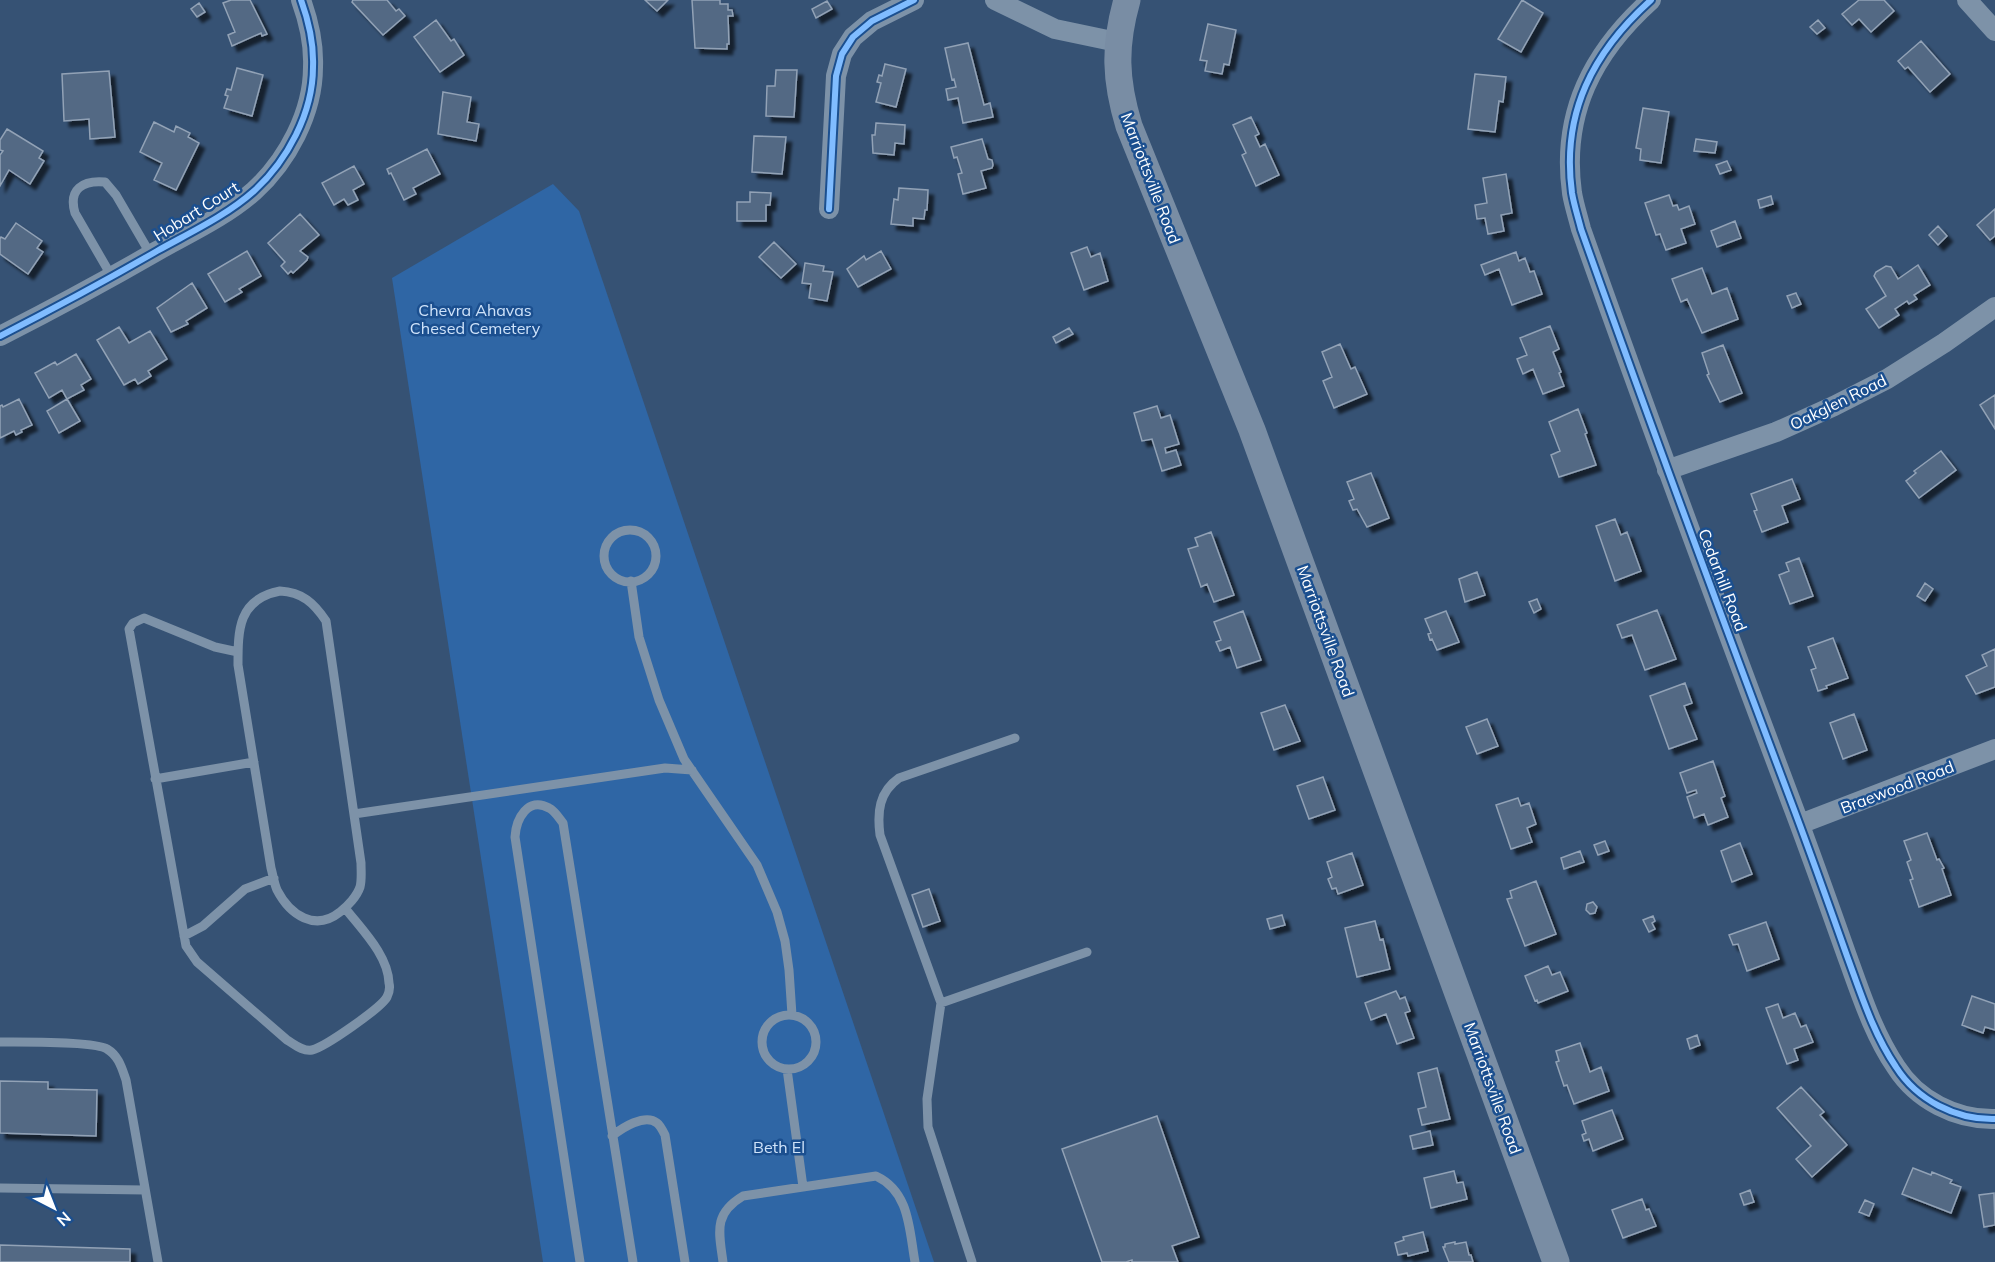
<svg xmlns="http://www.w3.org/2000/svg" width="1995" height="1262" font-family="Mulish,sans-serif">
	<defs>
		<filter id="shadow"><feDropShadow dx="5.5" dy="5.5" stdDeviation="1.5" flood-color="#0009"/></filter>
	</defs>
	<rect width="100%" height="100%" fill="#365274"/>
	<path fill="#2f66a5" d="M553 184 579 211 934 1262H543L392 278Z"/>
	<path fill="#526984" stroke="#92a2b6" stroke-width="1.5" filter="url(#shadow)" d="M231 0H250L267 34 262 36 261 33 232 46 228 35 235 32 223 3Z
		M353 0H387L396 11 399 9 405 16 383 35 352 2Z
		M645 0H668L657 11Z
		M692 0H720V4H728V10H732L733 16H728L729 44H727V49L695 48Z
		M1522 0 1543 13 1521 52 1498 39Z
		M1859 0H1884L1894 11 1871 32 1859 19 1852 25 1842 14Z
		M827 1 832 9 816 18 812 9Z
		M199 3 205 12 197 17 191 9Z
		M436 20 451 41 454 39 464 55 440 72 414 37Z
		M1818 20 1825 28 1817 34 1810 27Z
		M1208 24 1236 30 1229 65 1224 64 1222 74 1205 71 1207 61 1200 60Z
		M1921 41 1950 74 1930 92 1908 67 1905 69 1898 61Z
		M968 43 984 105 990 103 993 117 963 123 958 98 948 100 946 89 956 87 954 79 952 80 945 48Z
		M885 64 906 69 896 107 876 102 881 83 877 82 879 75 882 76Z
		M237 68 263 75 252 116 224 108 228 96 225 95 227 89 231 90Z
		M776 70H797L794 117 766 116 767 86H775Z
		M109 71 115 137 90 139 89 119 64 121 62 74Z
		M1475 74 1506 77 1503 102 1499 101 1495 132 1468 129Z
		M443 92 471 97 467 122 479 124 476 141 438 134Z
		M1643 108 1669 112 1661 163 1640 160 1641 149 1636 148Z
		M1251 117 1259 134 1255 136 1260 147 1265 144 1279 175 1256 186 1242 155 1246 153 1233 125Z
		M154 122 174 132 176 126 190 133 188 137 199 143 176 190 154 180 162 163 140 152Z
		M876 123 905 125 904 144 895 143 894 155 873 153 872 135H875Z
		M7 129 43 151 39 158 44 161 30 184 9 170 0 186V155L3 151 0 150V140Z
		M754 136 786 137 782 174 752 172Z
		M982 139 988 159 992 160 993 165 992 168 981 171 986 188 963 194 958 174 962 173 957 157 954 158 951 147Z
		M1696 139 1717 142 1715 153 1694 151Z
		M427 149 440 174 413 188 416 194 404 200 391 173 389 174 387 169Z
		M1727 161 1731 170 1720 174 1716 165Z
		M354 166 364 184 353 190 358 200 348 205 344 199 334 205 322 183Z
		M1506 174 1512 213 1501 215 1504 231 1488 234 1485 218 1477 219 1475 205 1487 203 1483 178Z
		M899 188 928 190 927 210H925L924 219 913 218V226L891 224 894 199 898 200Z
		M750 192 771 193 770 205H766V221H737V202H750Z
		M1669 195 1673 206 1677 205 1679 210 1689 206 1695 224 1681 229 1686 243 1666 250 1660 234 1656 235 1645 203Z
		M1771 196 1773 204 1760 208 1758 200Z
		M1995 209V236L1990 240 1977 225Z
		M300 214 319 235 300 251 308 257 307 260 293 273 291 271 288 274 281 266 285 262 268 243Z
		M1735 221 1741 238 1717 247 1711 231Z
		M16 223 42 241 37 248 43 252 28 274 0 254V239L1 237 5 239Z
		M1938 226 1947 236 1938 245 1929 235Z
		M774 242 796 264 781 278 759 257Z
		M1087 247 1091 257 1100 253 1108 281 1084 290 1071 253Z
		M247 251 261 276 239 289 242 292 225 302 208 274Z
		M881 251 891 269 858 287 847 269 864 256 866 260Z
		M1516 252 1519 261 1525 258 1530 272 1534 271 1542 294 1512 305 1499 269 1485 275 1481 265Z
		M805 263 824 266 823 271 833 272 827 301 809 298 811 284 802 283Z
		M1918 265 1930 285 1914 295 1917 299 1909 304 1907 301 1895 309 1899 315 1879 328 1866 309 1886 296 1874 276 1876 272 1886 266 1891 267 1898 279Z
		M1702 268 1712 294 1727 288 1738 319 1702 333 1687 299 1681 302 1672 279Z
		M192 283 207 308 186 321 188 324 171 332 157 308Z
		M1796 293 1801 304 1792 308 1787 296Z
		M1550 326 1559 349 1553 352 1561 372 1559 373 1564 386 1543 394 1533 369 1523 374 1517 359 1527 355 1520 338Z
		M119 327 129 343 150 331 167 359 148 371 151 376 138 384 135 379 124 385 97 340Z
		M1069 328 1073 334 1056 343 1053 337Z
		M1340 344 1351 369 1355 367 1367 394 1334 408 1323 381 1332 377 1322 352Z
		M1723 345 1742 393 1720 402 1707 375 1709 374 1702 353Z
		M76 354 91 379 81 385 84 390 67 399 62 390 49 398 35 373 55 362 57 365Z
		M1995 395V429L1980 405Z
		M19 399 32 425 21 430 22 432 16 435 14 431 0 438V406L2 405 3 407Z
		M67 399 80 421 59 433 47 411Z
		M1157 406 1161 418 1170 415 1179 444 1165 448 1166 453 1176 450 1181 465 1162 471 1152 439 1142 441 1134 413Z
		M1578 409 1587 433 1585 434 1596 465 1559 477 1551 455 1560 451 1549 422Z
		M1941 451 1956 470 1919 498 1906 481 1916 473 1914 471Z
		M1371 473 1389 518 1367 527 1357 509 1353 510 1349 501 1354 499 1347 482Z
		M1792 479 1800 499 1782 506 1788 522 1762 532 1754 511 1757 510 1751 494Z
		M1615 519 1621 535 1627 532 1641 571 1615 581 1596 526Z
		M1211 532 1234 595 1214 602 1207 584 1201 587 1188 549 1198 546 1195 538Z
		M1799 558 1813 596 1790 604 1779 575 1789 571 1786 563Z
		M1477 572 1485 595 1465 602 1459 579Z
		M1925 583 1933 589 1925 601 1917 596Z
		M1537 599 1541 609 1534 613 1529 602Z
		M1657 610 1676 659 1645 670 1632 635 1622 638 1617 625Z
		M1243 611 1261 660 1237 668 1230 647 1220 651 1216 642 1221 640 1214 622Z
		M1446 611 1459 642 1437 650 1432 639 1430 640 1428 634 1431 633 1425 619Z
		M1833 638 1848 678 1826 686 1827 688 1818 691 1811 670 1816 668 1808 647Z
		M1995 649V687L1976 694 1966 676 1987 666 1982 655Z
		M1685 683 1692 703 1684 706 1697 739 1669 749 1650 696Z
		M1285 705 1300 741 1274 750 1261 713Z
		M1854 714 1867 750 1843 759 1830 723Z
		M1487 719 1498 746 1477 754 1466 727Z
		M1713 761 1725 796 1721 798 1728 817 1708 825 1704 814 1694 818 1687 797 1697 793 1696 790 1687 793 1680 773Z
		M1323 777 1335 810 1309 819 1297 786Z
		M1518 798 1521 806 1529 803 1536 824 1527 828 1532 842 1511 849 1496 805Z
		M1927 833 1937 860 1939 859 1944 868 1942 869 1951 895 1919 907 1910 880 1913 879 1907 862 1911 860 1904 841Z
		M1605 841 1609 851 1598 855 1594 845Z
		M1740 843 1752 874 1732 882 1721 851Z
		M1580 851 1584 862 1564 869 1561 858Z
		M1352 853 1363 885 1338 894 1336 888 1332 889 1328 879 1332 877 1327 862Z
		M1536 881 1556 934 1525 946 1507 899 1512 898 1510 891Z
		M929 889 940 921 923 927 912 895Z
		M1593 902 1597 907 1595 913 1590 914 1586 910 1587 904Z
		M1282 915 1285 925 1270 929 1267 919Z
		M1653 916 1655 921 1652 923 1655 929 1649 932 1643 920Z
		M1375 921 1380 940 1383 939 1390 969 1357 977 1345 928Z
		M1766 922 1779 959 1747 971 1738 944 1733 945 1729 935Z
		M1548 966 1552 975 1560 972 1568 991 1538 1003 1537 1000 1535 1001 1525 976Z
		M1396 991 1400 999 1405 997 1410 1011 1405 1013 1414 1038 1397 1044 1386 1014 1371 1020 1365 1003Z
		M1972 996 1995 1004V1030L1985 1027 1983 1033 1962 1025Z
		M1778 1004 1783 1018 1795 1013 1801 1027 1806 1025 1813 1042 1794 1049 1798 1060 1787 1064 1766 1008Z
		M1697 1035 1700 1045 1690 1049 1687 1039Z
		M1580 1043 1590 1072 1601 1067 1609 1091 1574 1104 1567 1085 1564 1086 1556 1062 1559 1061 1556 1051Z
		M1437 1068 1450 1119 1422 1125 1418 1109 1426 1107 1418 1073Z
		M0 1081 48 1082V1089L97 1090 96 1136 0 1133Z
		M1801 1087 1824 1112 1820 1115 1847 1145 1812 1177 1796 1159 1811 1146 1777 1108Z
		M1612 1110 1623 1139 1593 1151 1589 1139 1584 1141 1582 1135 1586 1133 1582 1121Z
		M1157 1116 1199 1237 1172 1246 1178 1262H1132V1260L1126 1262H1102L1062 1149Z
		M1430 1131 1433 1145 1413 1149 1410 1136Z
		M1913 1168 1931 1175 1932 1172 1952 1180 1950 1183 1961 1187 1951 1213 1902 1194Z
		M1454 1171 1457 1183 1463 1182 1467 1199 1431 1208 1424 1178Z
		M1750 1190 1754 1202 1744 1205 1740 1194Z
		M1994 1193 1995 1225 1984 1227 1979 1195Z
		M1642 1199 1646 1210 1649 1209 1656 1226 1623 1238 1612 1210Z
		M1865 1200 1874 1204 1869 1216 1859 1212Z
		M1423 1232 1428 1251 1408 1256 1407 1253 1398 1255 1395 1243 1404 1240 1403 1237Z
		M1455 1242V1244L1466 1242 1469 1255H1471L1473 1262H1449L1443 1247H1445V1244Z
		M0 1245 130 1249V1262H0Z"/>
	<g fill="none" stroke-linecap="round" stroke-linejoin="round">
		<path stroke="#7d92a8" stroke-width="9" d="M112 277 75 213C68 189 83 180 105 182L116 195 151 255
			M604 556a26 26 0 1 1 52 0a26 26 0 1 1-52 0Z
			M631 581 639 637 659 700 684 759 757 865 777 912 785 941 789 970 792 1015
			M280 591C302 592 314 603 326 621L361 863C361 871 362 880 360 887 357 896 348 906 340 912 315 932 290 915 277 890 274 883 273 875 271 868L238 665C238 630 238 599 280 591Z
			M238 652 215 647 144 618 133 623 129 629 186 946 197 962 287 1040C294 1044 303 1052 312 1050 325 1047 381 1008 387 997 389 993 390 987 389 983 388 955 362 930 345 908
			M155 779 254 762
			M354 814 665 768 692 770
			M184 936 203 926 245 889 274 878
			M941 1003 1087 952
			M762 1042a27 27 0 1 1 54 0a27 27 0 1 1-54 0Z
			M0 1042C20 1042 95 1041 107 1049 119 1056 122 1069 126 1080L158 1262
			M787 1069 803 1187
			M612 1136C622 1128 645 1113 657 1123 660 1125 663 1131 665 1135L685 1262
			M0 1188 145 1190
			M580 1262 515 837C516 819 528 796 549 808 555 811 559 818 563 823L633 1262
			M723 1262C719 1232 713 1214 743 1196L876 1176C910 1192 909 1229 915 1262
			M972 1262 928 1127 927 1099 941 1003 880 835C877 812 879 792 899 778L1015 738"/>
		<path stroke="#7d92a8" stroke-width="20" d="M995 0 1055 29 1117 42
			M1651 0C1593 52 1561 113 1572 193 1574 205 1578 217 1581 229 1650 424 1722 618 1795 812 1813 860 1830 908 1847 956 1861 994 1873 1033 1896 1067 1917 1100 1956 1120 1995 1119
			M1967 0 1995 31
			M829 209 836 76 842 54 853 37 872 21 914 0
			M0 336C53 309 105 281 157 251 189 233 226 216 254 191 287 161 313 113 313 67 314 43 309 22 301 0
			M1667 470 1776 432 1834 406 1887 379 1944 343 1995 307
			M1800 824 1995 749"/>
		<path stroke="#798da4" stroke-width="27" d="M1127 0C1114 46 1115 80 1129 126L1252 430 1556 1262"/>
		<defs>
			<path id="cycleway" d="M1651 0C1593 52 1561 113 1572 193 1574 205 1578 217 1581 229 1650 424 1722 618 1795 812 1813 860 1830 908 1847 956 1861 994 1873 1033 1896 1067 1917 1100 1956 1120 1995 1119
				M829 209 836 76 842 54 853 37 872 21 914 0
				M0 336C53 309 105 281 157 251 189 233 226 216 254 191 287 161 313 113 313 67 314 43 309 22 301 0"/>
		</defs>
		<use href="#cycleway" stroke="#1b4f8f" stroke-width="10"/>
		<use href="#cycleway" stroke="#80bcff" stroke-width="6"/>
	</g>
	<g text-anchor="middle" stroke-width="5" stroke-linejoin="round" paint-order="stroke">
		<g font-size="16" fill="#fff" stroke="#1b4f8f">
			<text transform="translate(1151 178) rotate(69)" y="6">Marriottsville Road</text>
			<text transform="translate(196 211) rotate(-32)" y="6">Hobart Court</text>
			<text transform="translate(1838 402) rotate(-26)" y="6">Oakglen Road</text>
			<text transform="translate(1723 580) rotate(69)" y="6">Cedarhill Road</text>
			<text transform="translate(1326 631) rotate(70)" y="6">Marriottsville Road</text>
			<text transform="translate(1897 787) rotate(-21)" y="6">Braewood Road</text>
			<text transform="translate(1493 1088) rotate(70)" y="6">Marriottsville Road</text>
		</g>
		<g font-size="16" fill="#cfe3fa" stroke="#1b4f8f">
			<text x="475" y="316">Chevra Ahavas<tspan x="475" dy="18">Chesed Cemetery</tspan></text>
			<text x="779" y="1153">Beth El</text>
		</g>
	</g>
	<g transform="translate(54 1208) rotate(138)" stroke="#1b4f8f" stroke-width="4.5" paint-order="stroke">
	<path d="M0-4.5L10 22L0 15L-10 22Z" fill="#ffffff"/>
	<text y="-9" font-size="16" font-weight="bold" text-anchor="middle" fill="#ffffff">N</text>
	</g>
</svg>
